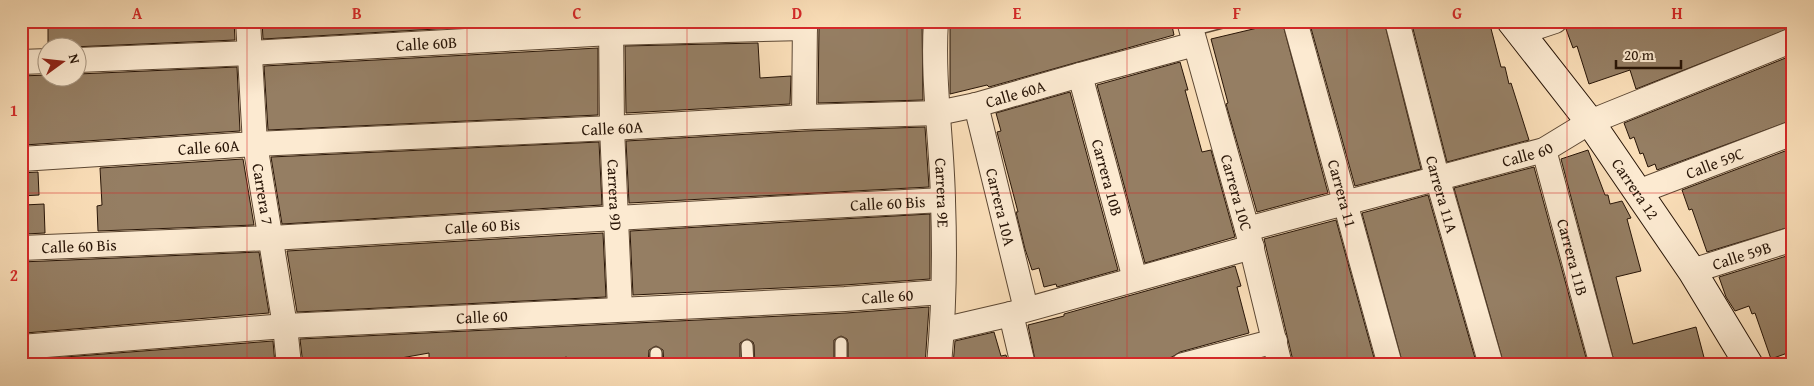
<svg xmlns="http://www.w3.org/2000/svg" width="1814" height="386" font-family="'Gentium Book Plus',serif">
	<rect width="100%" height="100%" fill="#fadeb8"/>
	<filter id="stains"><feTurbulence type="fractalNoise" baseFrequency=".004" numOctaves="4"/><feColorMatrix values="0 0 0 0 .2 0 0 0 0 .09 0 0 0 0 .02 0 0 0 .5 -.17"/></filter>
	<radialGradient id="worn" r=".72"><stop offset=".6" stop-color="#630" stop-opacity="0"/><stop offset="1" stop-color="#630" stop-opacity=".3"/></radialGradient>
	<path fill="#957e63" stroke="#281507" d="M48 21H234L235 40 49 48 48 47Z
		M262 21H575L263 39Z
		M864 21H922L923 100 818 103 819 26 864 24Z
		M950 21H1171L1174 35 989 87 987 85 950 94Z
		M1269 21H1282L1328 193 1257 212 1226 104 1228 103 1211 39 1270 25Z
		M1309 21H1384L1421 169 1355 186Z
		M1411 21H1489L1501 67H1505L1509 84 1511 83 1529 140 1447 162Z
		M1588 21H1793V27L1636 89 1630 70 1589 84 1577 46 1573 48 1566 29Z
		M758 43 760 78 791 76 790 104 626 113 625 46Z
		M598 48V115L268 130 264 66Z
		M1793 55V120L1657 170 1655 164 1648 167 1643 153 1640 154 1634 137 1630 139 1624 123Z
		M1180 62 1188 90H1185L1202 152 1211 150 1235 237 1145 263 1097 85Z
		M237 67 240 131 24 145 21 76 48 75V78H78V74Z
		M1070 92 1118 270 1057 287 1056 284 1044 287 1039 268 1032 270 1025 249 1016 212H1018L997 132 1001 131 996 113Z
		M925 127 929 187 629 203 626 141 805 131Z
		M599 142 602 205 282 224 271 157Z
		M1793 148V183L1787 185 1790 193 1787 195 1793 211V226L1707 252 1692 209 1689 210 1682 190Z
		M1588 150 1605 195H1608L1610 204 1622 201 1631 218 1627 219 1641 271 1616 277 1633 344 1696 327 1706 365H1615L1561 159Z
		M243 159 254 225 98 231 97 206 102 205 100 168Z
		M1534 167 1588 365H1504L1454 188Z
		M38 172 39 195 21 196V173Z
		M1428 195 1477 365H1403L1362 213Z
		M44 204 45 233 25 234 24 205Z
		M930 214V279L844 285 633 295 630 231Z
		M1336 220 1376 365H1294L1264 239Z
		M603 233 606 297 297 312 287 251Z
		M259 252 269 313 25 333 23 297H21V262Z
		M1793 254V351L1771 359 1755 313 1752 314 1749 306 1735 311 1726 297 1719 277Z
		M1235 266 1241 286 1237 287 1249 333 1180 352 1172 357 1144 365H1036L1028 325 1064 316V314Z
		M929 307 925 365H848V343L847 339 841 336 834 340V362L789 365H755L754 345 753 342 747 339 740 343V365H664L663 350 656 346 649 350 648 365H574L572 360 566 357 560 360 558 365H434V358H429V353L373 363 372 362 353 365H303L300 339 846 313Z
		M994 332 1001 356 1006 355 1009 365H953L955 341Z
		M273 341 275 365H26V360Z"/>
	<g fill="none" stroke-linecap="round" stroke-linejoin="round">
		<defs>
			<path id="service" d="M1192 30 1226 21
				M841 343V365
				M747 346 748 365
				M656 353V365
				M566 364V365"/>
			<g id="minor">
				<path id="s1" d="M248 21 255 144 285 326 289 365"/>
				<path id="s2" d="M611 21 612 128 620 309"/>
				<path id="s3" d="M936 21C932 81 942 141 943 201 945 255 944 310 939 365"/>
				<path id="s4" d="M1189 21 1247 229 1280 365"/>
				<path id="s5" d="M1295 21 1390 365"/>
				<path id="s6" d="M1397 21 1437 177 1491 365"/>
				<path d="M1519 33 1555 21"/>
				<path id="s7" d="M78 60 251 53 611 33 805 28"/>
				<path d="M21 62 48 61"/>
				<path id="s8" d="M1080 75 1135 279"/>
				<path id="s9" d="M976 105 1026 309"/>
				<path d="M804 117 805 21"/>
				<path id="s10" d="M1544 150 1602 365"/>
				<path id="s11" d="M21 159 255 144 612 128 804 117 938 113 976 105 1080 75 1195 44"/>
				<path id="s12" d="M1638 192 1793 133"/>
				<path id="s13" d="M1247 229 1544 150 1590 122 1793 40"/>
				<path id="s14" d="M21 248 271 238 789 208 943 200"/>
				<path id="s15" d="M1692 271 1793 239"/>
				<path d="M1011 314 1023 365"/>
				<path d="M942 330 1011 314 1252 247"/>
				<path id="s16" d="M21 347 285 326 845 299 943 292"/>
				<path d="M1183 365 1275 341"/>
			</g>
			<g id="secondary">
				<path id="s17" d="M1511 21 1590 122 1692 271 1749 365"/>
			</g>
		</defs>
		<use href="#service" stroke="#5c4733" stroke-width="14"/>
		<use href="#minor" stroke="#5c4733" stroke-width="26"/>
		<use href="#secondary" stroke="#281507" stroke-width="30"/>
		<use href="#service" stroke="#fcead1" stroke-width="11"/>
		<use href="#minor" stroke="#fcead1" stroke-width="24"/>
		<use href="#secondary" stroke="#fcead1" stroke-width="28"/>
	</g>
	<path fill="none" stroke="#d62828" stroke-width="1" stroke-opacity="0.55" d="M247 21V365M467 21V365M687 21V365M907 21V365M1127 21V365M1347 21V365M1567 21V365M21 193H1793"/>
	<g text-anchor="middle" stroke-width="4" stroke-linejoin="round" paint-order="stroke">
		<g font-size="16" fill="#281507" stroke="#fcead1">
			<text dy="6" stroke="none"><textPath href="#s7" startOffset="349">Calle 60B</textPath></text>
			<text dy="6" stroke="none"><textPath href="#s11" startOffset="998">Calle 60A</textPath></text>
			<text dy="6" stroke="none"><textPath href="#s11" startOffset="592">Calle 60A</textPath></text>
			<text dy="6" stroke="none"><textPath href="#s11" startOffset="188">Calle 60A</textPath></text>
			<text dy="6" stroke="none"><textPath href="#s13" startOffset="290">Calle 60</textPath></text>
			<text dy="6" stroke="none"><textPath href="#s12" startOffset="82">Calle 59C</textPath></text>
			<text dy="6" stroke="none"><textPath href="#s8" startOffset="106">Carrera 10B</textPath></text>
			<text dy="6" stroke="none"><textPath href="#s17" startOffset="209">Carrera 12</textPath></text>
			<text dy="6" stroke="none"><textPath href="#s4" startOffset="178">Carrera 10C</textPath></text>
			<text dy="6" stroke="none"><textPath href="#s1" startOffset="174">Carrera 7</textPath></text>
			<text dy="6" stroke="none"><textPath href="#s3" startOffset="172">Carrera 9E</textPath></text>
			<text dy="6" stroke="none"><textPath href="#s5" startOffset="179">Carrera 11</textPath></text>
			<text dy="6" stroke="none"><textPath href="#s6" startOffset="179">Carrera 11A</textPath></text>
			<text dy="6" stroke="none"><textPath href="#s2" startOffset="174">Carrera 9D</textPath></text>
			<text dy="6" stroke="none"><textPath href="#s14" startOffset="868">Calle 60 Bis</textPath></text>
			<text dy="6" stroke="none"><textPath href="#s9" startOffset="105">Carrera 10A</textPath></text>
			<text dy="6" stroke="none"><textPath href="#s14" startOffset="462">Calle 60 Bis</textPath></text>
			<text dy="6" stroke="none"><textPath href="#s14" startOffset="58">Calle 60 Bis</textPath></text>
			<text dy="6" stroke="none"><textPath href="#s15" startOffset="52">Calle 59B</textPath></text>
			<text dy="6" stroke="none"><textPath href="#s10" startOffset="111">Carrera 11B</textPath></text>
			<text dy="6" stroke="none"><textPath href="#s16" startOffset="868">Calle 60</textPath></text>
			<text dy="6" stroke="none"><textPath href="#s16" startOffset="462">Calle 60</textPath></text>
		</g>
	</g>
	<rect width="1814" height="386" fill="none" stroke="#fadeb8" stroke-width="55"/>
	<g transform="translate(62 62) rotate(75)"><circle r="24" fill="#fcead1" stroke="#a79580"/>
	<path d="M0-4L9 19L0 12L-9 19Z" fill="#8f2418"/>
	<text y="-8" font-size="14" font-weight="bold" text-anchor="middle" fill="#281507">N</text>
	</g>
	<path d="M1616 60v8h65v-8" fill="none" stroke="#281507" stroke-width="2.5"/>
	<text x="1624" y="60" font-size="15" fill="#281507" stroke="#fcead1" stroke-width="4" paint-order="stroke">20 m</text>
	<rect x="28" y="28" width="1758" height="330" fill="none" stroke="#d62828" stroke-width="2"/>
	<g font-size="16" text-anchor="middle" font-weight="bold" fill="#d62828">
		<text x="137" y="19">A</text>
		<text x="357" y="19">B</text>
		<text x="577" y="19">C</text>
		<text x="797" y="19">D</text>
		<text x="1017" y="19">E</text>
		<text x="1237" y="19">F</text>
		<text x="1457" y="19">G</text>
		<text x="1677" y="19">H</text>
		<text x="14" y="116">1</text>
		<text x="14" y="281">2</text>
	</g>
	<rect width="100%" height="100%" filter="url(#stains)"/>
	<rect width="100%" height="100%" fill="url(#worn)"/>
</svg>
